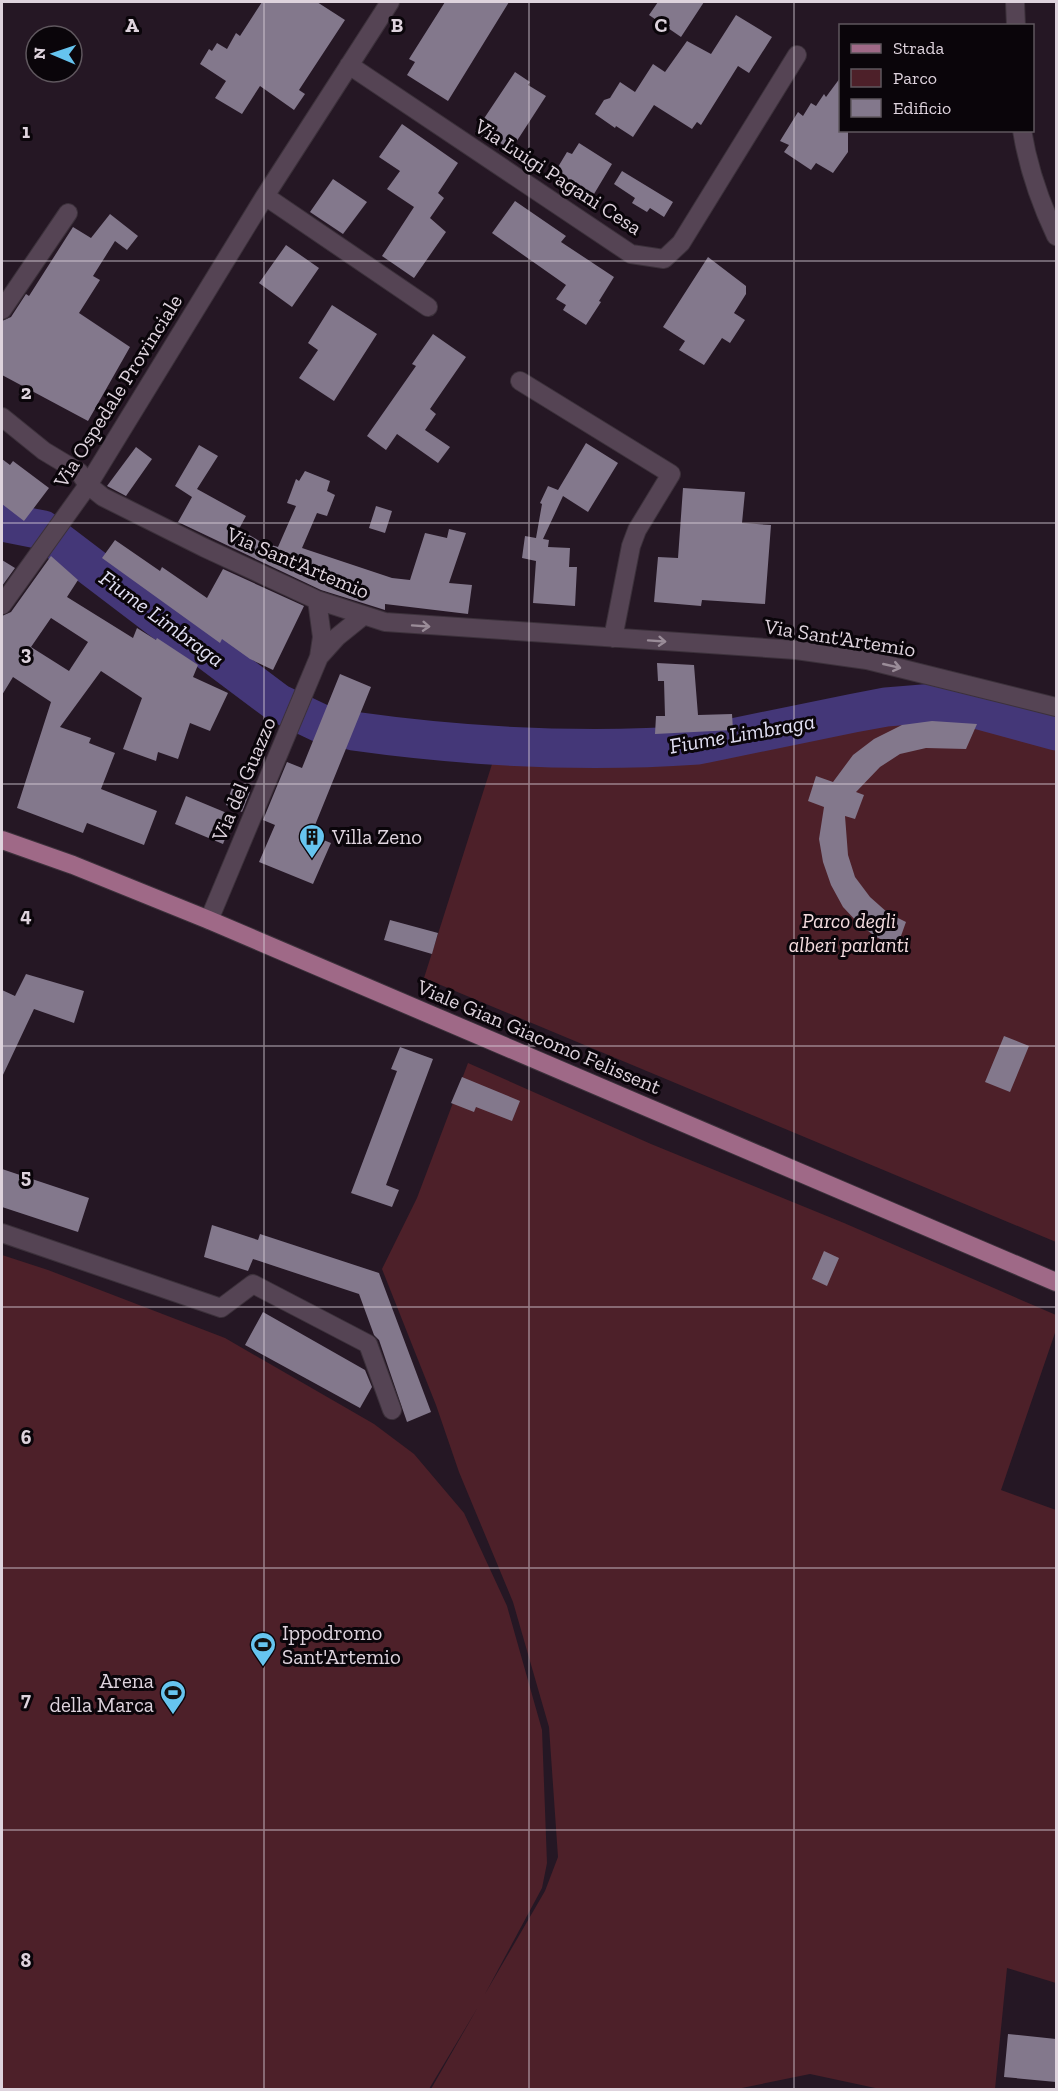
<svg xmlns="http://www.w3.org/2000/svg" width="1058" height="2091" font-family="'Zilla Slab',serif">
	<rect width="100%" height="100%" fill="#251724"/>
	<path fill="#4d2029" d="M921 711H955L1056 745V1242L424 978 493 761C560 762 629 762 695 752 771 740 845 720 921 711Z
		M468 1063 651 1144 844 1223 1056 1315V1330L1001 1490 1056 1510V1983L1007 1968 995 2089H880L810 2074 732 2090 431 2089 478 2007 429 2089 2 2090V1255L48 1270 225 1338 374 1424 414 1454 464 1513 507 1606 542 1730 547 1863 542 1888 485 1994 545 1891 558 1857 549 1727 513 1602 459 1472 436 1405 382 1269 417 1198Z"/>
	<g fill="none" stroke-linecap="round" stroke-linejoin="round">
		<path stroke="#443778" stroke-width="39" d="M2 522 43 530 164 622 187 635 278 703 320 723
			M353 731C467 747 582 753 698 745L854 713 886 707 935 703 968 707 1056 731"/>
	</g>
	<path fill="#83788c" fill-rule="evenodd" d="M262 2H317L345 20 299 90 305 94 294 110 260 86 242 114 215 98 226 81 200 64 209 49 212 51 217 43 227 49 236 33 240 36Z
		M445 2H509L448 101 407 75 415 62 409 59Z
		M658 2H704L681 37 649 15Z
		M736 15 772 37 749 73 738 66 701 125 697 122 692 129 654 105 633 137 616 126 615 128 595 114 604 100 610 98 620 82 635 92 653 64 665 72 687 41 711 54Z
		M515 72 530 82 528 85 546 96 511 150 494 139 491 143 475 132Z
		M840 78V130H848V152L833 173 816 163 811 170 784 152 789 145 780 141 798 112 803 116 811 103 816 106 824 94 826 97Z
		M402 124 458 163 438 193 444 198 430 218 446 232 414 278 382 256 414 207 387 189 400 171 379 157Z
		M579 143 612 164 591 199 574 188 576 185 555 172 567 152 572 154Z
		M622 171 673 202 664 217 650 208 647 212 632 203 635 198 614 184Z
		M333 179 367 202 343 234 310 212Z
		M515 201 566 236 561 242 614 277 599 301 601 302 586 325 563 310 566 305 556 299 566 285 492 233Z
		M110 214 138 236 127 250 115 241 93 276 100 280 79 313 130 347 88 421 2 375V321L11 317 26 294 29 296 73 227 91 238Z
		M286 245 319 268 292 307 259 283Z
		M708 257 746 286V294L734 313 745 320 730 343 722 338 704 365 679 350 685 341 663 327Z
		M332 305 377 334 334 401 299 378 318 350 308 343Z
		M433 334 466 357 430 409 436 414 425 430 450 447 438 463 397 434 386 450 367 436 416 366 412 364Z
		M586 443 618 463 588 512 563 496 543 539 549 540 548 547 570 548 569 567H577L575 606 533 603 536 561 522 558 525 536 536 538 542 504 540 503 548 486 558 490Z
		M199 445 218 456 197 489 246 516 239 529 261 542 278 547 296 506 287 503 296 479 299 481 305 471 330 481 327 491 335 495 327 516 317 513 302 548 392 578 410 580 425 533 447 538 449 529 466 533 449 583 472 585 468 614 385 604V610L321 590 178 522 192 497 175 486Z
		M136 447 152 459 126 496 107 486Z
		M2 459 10 465 13 461 49 488 24 521 2 504Z
		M683 488 745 492 742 523 771 525 765 604 702 600 701 606 654 602 658 557 678 558Z
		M376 506 392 511 385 533 369 528Z
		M115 540 160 571 162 567 207 598 223 569 304 606 273 670 250 659 222 639 220 643 102 558Z
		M51 556 78 580 67 597 133 638 137 628 156 640 157 638 198 665 193 677 228 693 210 731 190 723 178 759 158 752 156 761 123 749 142 698 101 671 60 727 91 738 89 743 115 753 101 789 157 811 144 845 87 823 83 833 17 808 51 702 13 677 2 695V616L11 612ZM51 618 88 642 69 671 31 647Z
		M2 560 15 568 2 586Z
		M657 663 694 665 698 715 732 714 733 730 655 734 656 716H665L664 681H658Z
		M340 674 371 687 311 835 331 843 313 884 259 862 275 825 263 820 287 762 302 768Z
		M932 721 977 724 966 749 926 748 900 754 880 767 856 792 864 795 855 819 845 816 848 855 855 877 870 897 888 913 906 922 897 947 876 937 859 924 843 907 831 885 823 862 819 839 824 807 808 801 816 776 833 782 853 755 874 739 902 725Z
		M233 785 250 792 242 812 226 805Z
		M186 796 234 816 223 844 175 824Z
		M390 920 438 933 432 954 384 940Z
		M26 974 84 991 74 1023 34 1009 2 1077V990L15 996Z
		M1004 1036 1029 1046 1010 1092 985 1082Z
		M400 1047 433 1059 386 1185 399 1190 392 1207 351 1193 397 1071 391 1069Z
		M462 1077 520 1101 512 1121 476 1107 474 1112 451 1103Z
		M2 1169 89 1198 78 1232 2 1207Z
		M212 1225 258 1240 260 1234 379 1273 431 1412 407 1422 379 1340 374 1335 359 1294 253 1259 248 1271 204 1257Z
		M824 1251 839 1258 827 1286 812 1279Z
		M263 1312 365 1370 372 1387 360 1408 245 1345Z
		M1008 2034 1056 2039V2082L1004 2077Z"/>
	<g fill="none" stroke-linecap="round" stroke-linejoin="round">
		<defs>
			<path id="minor" d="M1015 2 1016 26
				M349 65 631 254 664 259 681 243 797 55
				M1022 130C1028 168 1040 202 1056 236
				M265 196 428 307
				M2 310 68 213
				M520 381 671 474 637 530 631 546 613 638
				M2 417 44 451 79 472 88 485 103 497 205 548 317 600 385 622 796 650 867 660 1056 707
				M317 600 322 637 319 657 337 637 363 616
				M2 605 88 485 265 196 390 2
				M209 920 319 657
				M2 1233 221 1308 253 1284 368 1344 392 1410"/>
			<path id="major" d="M2 840 73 865 209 920 1056 1282"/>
		</defs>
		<use href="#minor" stroke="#3c313b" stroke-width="20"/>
		<use href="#major" stroke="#3c313b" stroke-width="20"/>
		<use href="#minor" stroke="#554454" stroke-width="18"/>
		<use href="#major" stroke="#9f6987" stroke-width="18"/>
	</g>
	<defs><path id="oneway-shaft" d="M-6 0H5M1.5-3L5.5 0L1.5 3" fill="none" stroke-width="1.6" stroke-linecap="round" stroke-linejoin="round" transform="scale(1.5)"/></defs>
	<g stroke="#9a8c98">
		<use href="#oneway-shaft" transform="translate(421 626) rotate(4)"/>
		<use href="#oneway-shaft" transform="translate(657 641) rotate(4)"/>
		<use href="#oneway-shaft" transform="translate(892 666) rotate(13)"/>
	</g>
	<path fill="none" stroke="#ded3dd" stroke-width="1.5" stroke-opacity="0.55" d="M264 2V2090M529 2V2090M794 2V2090M2 261H1056M2 523H1056M2 784H1056M2 1046H1056M2 1307H1056M2 1568H1056M2 1830H1056"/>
	<defs>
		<symbol id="building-pin" viewBox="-11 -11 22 30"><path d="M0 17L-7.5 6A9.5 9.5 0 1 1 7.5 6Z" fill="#66c4ef" stroke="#0a050a"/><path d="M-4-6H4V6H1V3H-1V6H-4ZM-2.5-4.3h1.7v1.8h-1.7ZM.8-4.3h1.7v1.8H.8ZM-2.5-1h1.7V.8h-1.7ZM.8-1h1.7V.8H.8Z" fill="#111"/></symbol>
		<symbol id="stadium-pin" viewBox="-11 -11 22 30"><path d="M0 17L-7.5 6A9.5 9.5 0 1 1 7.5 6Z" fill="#66c4ef" stroke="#0a050a"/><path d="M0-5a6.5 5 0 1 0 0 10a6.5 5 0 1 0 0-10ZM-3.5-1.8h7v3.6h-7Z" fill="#111"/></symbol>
	</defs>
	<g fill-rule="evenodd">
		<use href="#building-pin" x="297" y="822" width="30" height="40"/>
		<use href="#stadium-pin" x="248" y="1630" width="30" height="40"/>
		<use href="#stadium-pin" x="158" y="1678" width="30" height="40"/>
	</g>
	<g text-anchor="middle" stroke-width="6" stroke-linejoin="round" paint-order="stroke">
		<g font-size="21" fill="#ded3dd" stroke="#0a050a">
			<text transform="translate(558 177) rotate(33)" y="7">Via Luigi Pagani Cesa</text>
			<text transform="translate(118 391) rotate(-58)" y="7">Via Ospedale Provinciale</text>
			<text transform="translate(298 563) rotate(23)" y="7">Via Sant'Artemio</text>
			<text transform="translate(840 638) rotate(9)" y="7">Via Sant'Artemio</text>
			<text transform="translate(244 779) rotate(-67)" y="7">Via del Guazzo</text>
			<text transform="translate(539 1037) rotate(23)" y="7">Viale Gian Giacomo Felissent</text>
		</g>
		<g font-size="21" fill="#ded3dd" stroke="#0a050a" text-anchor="start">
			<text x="332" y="844">Villa Zeno</text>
			<text x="282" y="1640">Ippodromo<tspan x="282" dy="24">Sant'Artemio</tspan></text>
			<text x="154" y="1688" text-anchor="end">Arena<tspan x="154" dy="24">della Marca</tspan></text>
		</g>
		<g font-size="21" font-style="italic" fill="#f4dcdf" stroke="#0a050a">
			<text x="849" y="928">Parco degli<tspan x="849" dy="24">alberi parlanti</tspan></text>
		</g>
		<g font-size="22" font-style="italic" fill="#e1dff3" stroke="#0a050a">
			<text transform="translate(162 618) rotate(36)" y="8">Fiume Limbraga</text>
			<text transform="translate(742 733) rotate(-10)" y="8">Fiume Limbraga</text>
		</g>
	</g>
	<g font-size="20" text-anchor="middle" font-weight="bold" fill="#ded3dd" stroke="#0a050a" stroke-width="6" stroke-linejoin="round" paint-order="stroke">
		<text x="132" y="32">A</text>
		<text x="397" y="32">B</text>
		<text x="661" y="32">C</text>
		<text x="26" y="138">1</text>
		<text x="26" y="399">2</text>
		<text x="26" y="660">3</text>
		<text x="26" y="922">4</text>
		<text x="26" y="1183">5</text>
		<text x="26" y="1444">6</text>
		<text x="26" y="1706">7</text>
		<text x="26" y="1967">8</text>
	</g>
	<rect width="1058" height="2091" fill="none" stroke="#ded3dd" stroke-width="6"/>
	<rect x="839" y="24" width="195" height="108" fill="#0a050a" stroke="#5f575e" stroke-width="1.5"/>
	<rect x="851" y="44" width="30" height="9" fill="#9f6987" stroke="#5f575e" stroke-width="1.5"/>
	<text x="893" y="54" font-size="18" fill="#ded3dd">Strada</text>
	<rect x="851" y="69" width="30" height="18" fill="#4d2029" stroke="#5f575e" stroke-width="1.5"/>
	<text x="893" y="84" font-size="18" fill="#ded3dd">Parco</text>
	<rect x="851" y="99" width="30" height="18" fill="#83788c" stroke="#5f575e" stroke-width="1.5"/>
	<text x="893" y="114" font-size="18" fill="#ded3dd">Edificio</text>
	<g transform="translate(54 54) rotate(272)"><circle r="28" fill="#0a050a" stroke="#5f575e" stroke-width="1.5"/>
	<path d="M0-4.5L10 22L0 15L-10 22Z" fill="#66c4ef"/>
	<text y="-9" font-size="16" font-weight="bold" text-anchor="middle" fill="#ded3dd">N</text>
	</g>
</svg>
